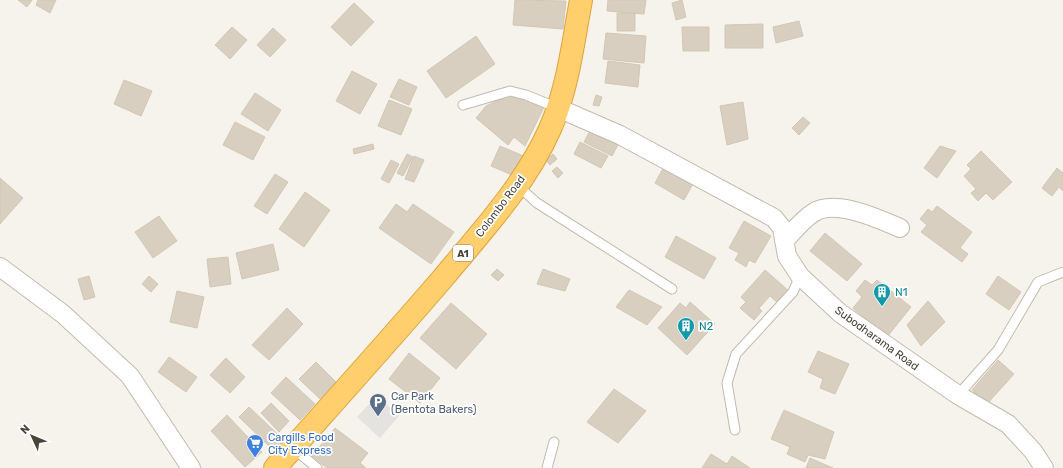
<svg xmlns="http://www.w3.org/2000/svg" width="1063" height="468" font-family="Rubik,sans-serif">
	<rect width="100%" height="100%" fill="#f6f3ec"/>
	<path fill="#e5e3e0" d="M377 396 399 416 380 438 357 417Z"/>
	<path fill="#d8cfc1" stroke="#d3c7b4" d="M18 0H32L27 7Z
		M38 0H56L50 13 36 5Z
		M515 0 566 1 563 29 513 25Z
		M608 0H646L644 14 607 11Z
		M682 0 686 17 676 20 672 3Z
		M354 3 374 22 351 46 331 27Z
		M617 13H635V31H617Z
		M799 21 803 36 776 43 773 27Z
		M763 24V48H725V25Z
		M232 27 247 40 230 59 215 45Z
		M682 27H709V51H683Z
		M273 28 286 40 270 57 257 45Z
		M606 33 646 36 644 63 603 59Z
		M476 36 495 64 446 98 427 71Z
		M608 61 640 65 638 87 605 83Z
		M352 71 377 84 360 114 336 101Z
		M399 79 417 87 409 105 390 97Z
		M124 80 152 91 141 116 114 104Z
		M255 93 281 110 268 131 241 114Z
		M509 95 524 98 544 107 525 146 514 137 508 145 476 118 486 106Z
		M596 95 602 97 599 106 593 105Z
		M389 100 412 109 401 135 378 126Z
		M743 102 748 139 727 145 720 106Z
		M803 117 810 123 799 135 792 128Z
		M235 122 265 137 253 160 223 145Z
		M593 125 621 139 612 156 584 142Z
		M580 142 608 156 601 168 574 154Z
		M373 144 374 149 354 154 353 149Z
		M500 146 526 157 517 177 491 166Z
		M940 146 956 151 937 178 924 168Z
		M981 151 1012 182 993 200 986 193 978 201 971 193 976 189 964 176 971 169 967 165Z
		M407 154 413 157 403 176 397 173Z
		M553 154 557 159 550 165 546 160Z
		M414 156 424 160 414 182 405 179Z
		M391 160 399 164 389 183 381 179Z
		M665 165 694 182 684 200 655 183Z
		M557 167 563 173 558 178 552 171Z
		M1057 168 1063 173V191L1059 187 1052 196 1042 188Z
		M275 174 288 182 267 214 254 206Z
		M0 178 23 198 0 224Z
		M305 192 330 210 304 247 279 229Z
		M396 204 407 212 413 204 454 232 431 264 379 228Z
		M937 206 972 232 960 248 968 254 962 262 921 232 927 225 920 219 928 209 932 212Z
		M159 216 177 241 153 258 135 232Z
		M744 221 771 236 755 263 749 260 746 267 735 260 739 253 729 248Z
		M825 233 862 264 847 281 810 251Z
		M676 236 716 258 704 279 665 257Z
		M273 244 279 270 242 279 236 253Z
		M228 257 231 284 210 287 207 259Z
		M497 269 504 275 498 281 491 275Z
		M543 269 570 279 565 291 537 284Z
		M765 270 790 292 779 304 770 296 759 308 762 311 754 320 740 308 746 302 741 297Z
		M89 276 95 297 84 300 78 279Z
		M149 276 158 284 151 292 142 284Z
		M998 276 1021 292 1009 310 986 294Z
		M865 280 872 285 877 280 911 307 887 337 853 308 862 297 856 291Z
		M629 290 662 307 647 325 616 307Z
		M177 291 204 297 197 328 170 322Z
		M928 301 945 322 921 346 907 325Z
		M690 302 715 324 687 355 658 328 680 303 686 308Z
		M451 303 487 334 456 369 420 338Z
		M287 308 303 324 269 360 252 345Z
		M818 351 849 364 835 394 820 388 823 379 808 372Z
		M409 353 440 378 420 403 389 379Z
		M169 357 197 377 186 392 158 372Z
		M226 358 245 377 230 393 210 375Z
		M998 360 1014 374 987 404 972 390Z
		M316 362 336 382 320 399 299 379Z
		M286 377 315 404 300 420 271 393Z
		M614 389 646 411 618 443 587 422Z
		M271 403 289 421 279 432 261 413Z
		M249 407 285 441 275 452 239 417Z
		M784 410 834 432 825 459 808 455 805 462 787 454 790 447 771 439Z
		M227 415 262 452 245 467 211 431Z
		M335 428 368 453 360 463 366 468H327L312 456Z
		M711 454 727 464 732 456 750 468H702Z
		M810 458 833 468H806Z"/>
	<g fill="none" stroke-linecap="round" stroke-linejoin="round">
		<defs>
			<path id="lane" d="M463 105 510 91 526 95 558 108
				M517 185 537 203 672 289
				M958 395 998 350 1038 282 1063 272
				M735 430 727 383 736 354 793 292 800 276
				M293 448 317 468
				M547 468 554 442"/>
			<path id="street" d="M558 108 620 135 774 218 782 228 787 256 800 276 840 313 958 395 1008 424 1033 451 1044 468
				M784 241C793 232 802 220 813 213 834 198 879 219 900 228
				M0 267 63 314 130 376 191 468"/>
			<path id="highway" d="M275 468C331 405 388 342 443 278 482 231 525 185 550 129 568 88 573 43 581 0"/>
		</defs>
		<use href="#lane" stroke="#c2bbae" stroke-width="11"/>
		<use href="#street" stroke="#c2bbae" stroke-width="20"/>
		<use href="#highway" stroke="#e0a43c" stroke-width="24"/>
		<use href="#lane" stroke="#fff" stroke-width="9"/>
		<use href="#street" stroke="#fff" stroke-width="18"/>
		<use href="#highway" stroke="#ffcf6e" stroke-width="22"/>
	</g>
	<defs>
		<symbol id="building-pin" viewBox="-11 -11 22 30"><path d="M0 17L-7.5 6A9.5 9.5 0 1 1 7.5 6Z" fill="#0f9aa8" stroke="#fff"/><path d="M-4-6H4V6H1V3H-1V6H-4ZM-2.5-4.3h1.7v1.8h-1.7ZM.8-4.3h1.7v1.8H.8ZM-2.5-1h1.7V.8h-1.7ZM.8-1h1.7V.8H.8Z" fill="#fff"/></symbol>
		<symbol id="parking-pin" viewBox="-11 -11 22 30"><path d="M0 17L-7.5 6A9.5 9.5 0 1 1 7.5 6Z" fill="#5c6f8a" stroke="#fff"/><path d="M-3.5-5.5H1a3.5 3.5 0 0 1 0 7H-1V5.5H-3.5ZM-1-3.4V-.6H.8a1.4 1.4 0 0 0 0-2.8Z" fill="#fff"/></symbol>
		<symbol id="supermarket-pin" viewBox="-11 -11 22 30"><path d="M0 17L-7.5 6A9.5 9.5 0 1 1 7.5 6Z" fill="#3f7fe0" stroke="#fff"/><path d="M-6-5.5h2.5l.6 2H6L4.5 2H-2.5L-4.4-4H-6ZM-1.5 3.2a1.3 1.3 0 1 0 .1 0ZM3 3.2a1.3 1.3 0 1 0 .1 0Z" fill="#fff"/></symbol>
	</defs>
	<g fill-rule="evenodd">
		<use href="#building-pin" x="872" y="282" width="20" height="27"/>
		<use href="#building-pin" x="676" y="316" width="20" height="27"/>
		<use href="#parking-pin" x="368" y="392" width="20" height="27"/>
		<use href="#supermarket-pin" x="245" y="433" width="20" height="27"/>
	</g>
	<g text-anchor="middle" stroke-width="3.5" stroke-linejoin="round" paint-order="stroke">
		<rect fill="#fff" stroke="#817c74" stroke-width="1" x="453" y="245" width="20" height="16" rx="3"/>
		<g font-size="10" font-weight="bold" fill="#4b4439">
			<text x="463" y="257">A1</text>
		</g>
		<g font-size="11" fill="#4b4439" stroke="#fff">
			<text transform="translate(500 206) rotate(-53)" y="4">Colombo Road</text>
			<text transform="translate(877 338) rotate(36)" y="4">Subodharama Road</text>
		</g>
		<g font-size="11" fill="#0d838f" stroke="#fff" text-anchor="start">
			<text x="895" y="296">N1</text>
			<text x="699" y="330">N2</text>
		</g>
		<g font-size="11" fill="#4e5e75" stroke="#fff" text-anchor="start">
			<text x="391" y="400">Car Park<tspan x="391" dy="13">(Bentota Bakers)</tspan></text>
		</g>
		<g font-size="11" fill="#366cbe" stroke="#fff" text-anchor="start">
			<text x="268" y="441">Cargills Food<tspan x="268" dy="13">City Express</tspan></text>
		</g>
	</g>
	<g transform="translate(32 436) rotate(314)" stroke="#ffffff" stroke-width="3" paint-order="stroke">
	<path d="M0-3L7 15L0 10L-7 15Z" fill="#4b4439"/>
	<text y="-6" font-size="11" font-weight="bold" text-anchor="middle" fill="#4b4439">N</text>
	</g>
</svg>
